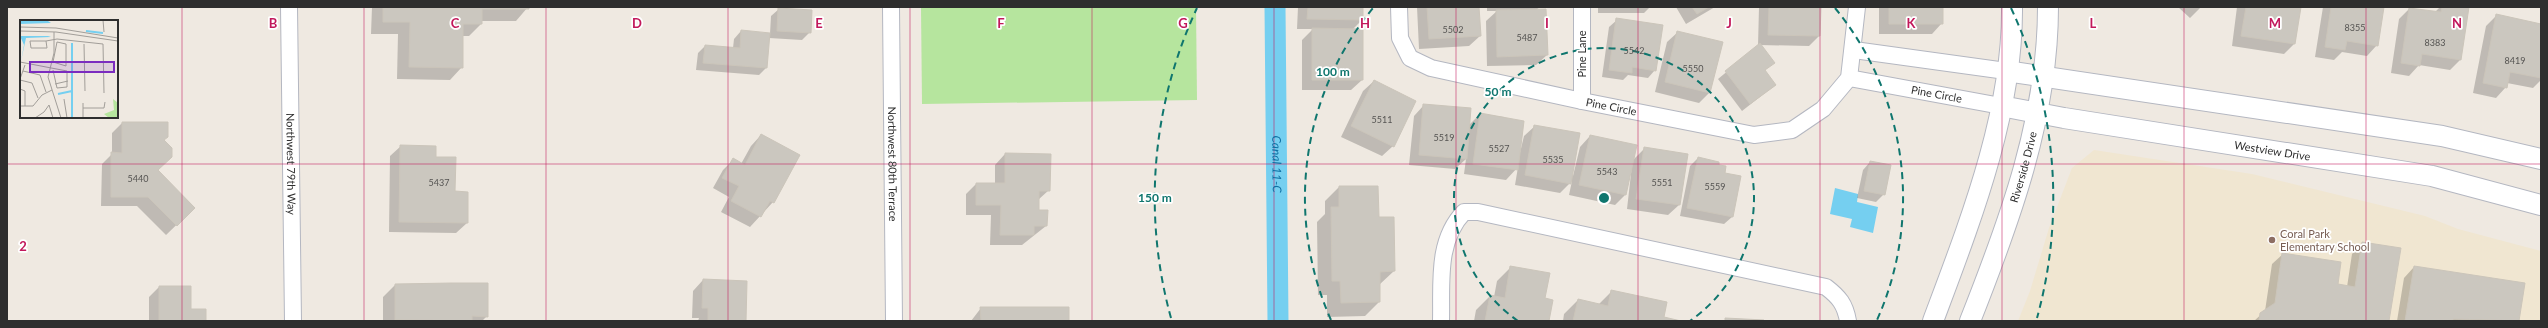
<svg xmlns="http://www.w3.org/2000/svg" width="2548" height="328" font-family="Lato,sans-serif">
	<rect width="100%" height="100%" fill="#efe9e1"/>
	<path fill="#f0e6d1" d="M2094 150 2252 174 2425 216 2458 229 2541 251V321H2018L2030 291 2049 228 2072 168Z"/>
	<path fill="#b6e59e" d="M921 7H1196L1197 100 922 104Z"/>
	<path fill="#75cff0" d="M1835 188 1858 194 1857 202 1878 207 1873 233 1850 227 1852 219 1830 214Z"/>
	<path fill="#0003" d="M528 7 516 21H481V24L469 36H462V67L450 80 397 79 398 34H371L372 7Z
		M1298 7H1362V20L1352 30H1362V80L1351 90H1302V40L1313 29H1297Z
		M1417 7H1478L1480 36 1469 46 1419 49Z
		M1487 7H1540L1536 10 1547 55 1536 65 1487 66 1486 21 1497 11H1487Z
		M1598 7H1650L1644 13H1598Z
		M1676 7H1715L1686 24Z
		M1759 7H1820L1819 36 1809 46 1760 45 1773 62 1764 71 1775 85 1742 111 1718 79 1758 46Z
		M1879 7H1942V23L1932 34H1879Z
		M2178 7H2201L2190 18Z
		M2237 7H2300L2295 43 2284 54 2232 46Z
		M2323 7H2383L2377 45 2367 56 2342 52 2334 60 2315 57Z
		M2440 7H2461L2460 60 2450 70 2419 65 2409 76 2391 73 2399 19 2409 9 2435 12Z
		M779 9 810 32 802 40 769 38 766 68 759 75 696 70 698 53 705 46 733 48 734 39 741 31 770 34 771 16Z
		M2497 15 2541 25V80L2533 88 2507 83 2506 87 2496 98 2473 93 2486 26Z
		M1617 20 1655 70 1648 78 1628 75 1623 80 1602 77 1609 27Z
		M1678 32 1709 93 1699 103 1655 92 1667 42Z
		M1374 81 1393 146 1382 156 1341 137 1363 91Z
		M1424 105 1468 126 1480 114 1504 117 1517 165 1524 136 1535 126 1573 176 1580 147 1590 136 1633 160 1645 148 1687 155 1679 205 1668 215 1627 209 1632 165 1625 195 1615 205 1569 195 1572 181 1560 193 1515 185 1518 167 1506 180 1464 174 1466 159 1455 169 1409 165 1414 116Z
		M122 123 163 141 157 171 194 208 166 235 137 206H101L102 164 112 154V133Z
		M761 135 773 202 750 227 721 212 729 197 713 188 723 170 733 160 741 164 751 146Z
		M401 146 435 158 467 223 456 233 389 232 390 156Z
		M1005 154 1049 190 1038 200V211L1046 226 1022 245H990L991 215H966V194L976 184H995V165Z
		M1698 158 1718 166 1724 173 1732 217 1724 224 1680 216 1690 166Z
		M1870 162 1884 194 1876 202 1857 198 1863 170Z
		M1339 187 1378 218H1393L1394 271 1379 285V302L1365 316 1327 317V295H1318L1317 222 1325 214V201Z
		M2362 243 2388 321H2254L2265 311 2272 264 2283 254 2336 285 2347 287 2352 254Z
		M1511 267 1548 321H1474L1476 310 1490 296 1494 297 1497 281Z
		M2414 267 2524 284 2518 321H2397L2404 278Z
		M703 280 745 321H698L699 318H692L693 291Z
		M395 285 487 316 482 321H383V297Z
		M159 287 190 310 205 321H149V297Z
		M1612 291 1662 318 1676 321H1563L1564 314 1578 300 1598 305Z
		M981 308 1068 321H971Z"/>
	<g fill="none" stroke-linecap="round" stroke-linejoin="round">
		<path stroke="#75cff0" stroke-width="21" id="s1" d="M1275 7 1278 321"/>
	</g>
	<path fill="#cbc7bf" stroke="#cbc5ba" d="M383 7H529V9H482V24H463V68L409 67 410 22H383Z
		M1308 7H1363V20L1307 19Z
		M1427 7H1479L1481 36 1429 39Z
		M1692 7H1709L1697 14Z
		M1769 7H1821L1820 36 1768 35Z
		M1889 7H1943V24H1889Z
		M2246 7H2301L2295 44 2241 36Z
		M2331 7H2384L2378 46 2347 41 2345 50 2325 47Z
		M2442 7H2469L2461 60 2422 54 2420 66 2401 63 2409 8 2441 12Z
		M778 8 812 10 811 33 777 31Z
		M1546 9 1548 55 1497 57 1496 10Z
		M2496 14 2541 24V78L2510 72 2507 88 2483 83Z
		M1616 18 1663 25 1656 71 1632 67V73L1609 70Z
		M1312 28 1363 29V80H1312Z
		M741 30 770 33 767 68 703 63 705 45 740 48Z
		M1677 31 1723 42 1710 93 1665 82Z
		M1760 43 1775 63 1765 70 1776 85 1750 104 1725 71Z
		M1374 80 1416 101 1394 147 1351 126Z
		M1423 104 1471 108 1467 159 1419 155Z
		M1480 113 1524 121 1518 170 1473 164Z
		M122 122H168V137L164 140 172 148V157L158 170 195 208 177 226 148 197H111V152L122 153Z
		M1534 125 1580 133 1571 184 1525 175Z
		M761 134 800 155 774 203 770 201 761 217 731 201 739 186 722 178 733 158 745 165Z
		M1590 135 1637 145 1626 195 1579 185Z
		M400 145 436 146V157H456L455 191 468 192V223L399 222Z
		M1644 147 1688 154 1680 205 1636 199Z
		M1005 153 1051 154 1050 191H1039V210H1048L1047 226H1034V235H1000L1001 205H976V183H1005Z
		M1698 157 1719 162V165L1726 166 1725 173 1741 176 1733 217 1687 208Z
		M1870 161 1891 165 1885 195 1864 191Z
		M1339 186H1378L1379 217H1394L1395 271 1380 272V302L1341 303 1340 281H1332L1331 207H1339Z
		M2362 242 2401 248 2389 321H2259L2260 313 2275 303 2282 253 2341 262 2338 284 2355 287Z
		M1510 266 1550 273 1545 298 1553 300 1549 321H1485L1490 295 1505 298Z
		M2414 266 2525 283 2519 321 2453 319V321H2405Z
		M703 279 747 281 746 321H708V308H702Z
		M452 283H488V317L472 316V321L395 320V284Z
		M159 286H191V309H206V321H159Z
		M1611 290 1667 302 1664 317 1681 321H1573L1578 299 1608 306Z
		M980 307H1069V321H981Z
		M1725 318 1764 320V321H1725Z"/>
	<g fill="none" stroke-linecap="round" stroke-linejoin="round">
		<defs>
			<g id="minor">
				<path id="s2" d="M289 7 293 321"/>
				<path id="s3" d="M891 7 894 321"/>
				<path id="s4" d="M1399 7 1400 38 1410 58 1431 68 1582 101 1754 135 1792 130 1823 109 1849 78 1857 7"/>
				<path d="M1582 7V101"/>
				<path d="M1854 50 2006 71"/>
				<path id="s5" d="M1849 78 2001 106"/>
				<path d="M1441 321C1442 284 1436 241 1464 212H1478L1826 287C1839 297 1845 304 1848 321"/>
			</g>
			<g id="tertiary">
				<path d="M2006 71 2442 136 2541 159"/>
				<path id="s6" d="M2001 106 2064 118 2432 176 2541 205"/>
				<path d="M1933 321C1970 222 2013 114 2012 7"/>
				<path id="s7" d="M1970 321C2010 220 2048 117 2048 7"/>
			</g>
		</defs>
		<use href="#minor" stroke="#b4b7c1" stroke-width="18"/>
		<use href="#tertiary" stroke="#b4b7c1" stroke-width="22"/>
		<use href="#minor" stroke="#fff" stroke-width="16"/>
		<use href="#tertiary" stroke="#fff" stroke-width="20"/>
	</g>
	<path fill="none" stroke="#c2185b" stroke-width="1" stroke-opacity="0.55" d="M182 7V321M364 7V321M546 7V321M728 7V321M910 7V321M1092 7V321M1274 7V321M1456 7V321M1638 7V321M1820 7V321M2002 7V321M2184 7V321M2366 7V321M7 164H2541"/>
	<g fill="none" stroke="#0f766e" stroke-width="2" stroke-dasharray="7 5">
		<path d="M1518 321A150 150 0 1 1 1690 321"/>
		<path d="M1331 320A299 299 0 0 1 1373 8M1835 8A299 299 0 0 1 1877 320"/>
		<path d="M1171 318A449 449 0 0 1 1197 8M2011 8A449 449 0 0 1 2037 318"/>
	</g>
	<circle fill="#8d6e63" stroke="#fff" stroke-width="1.5" cx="2272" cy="240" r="4"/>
	<g text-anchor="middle" stroke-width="3.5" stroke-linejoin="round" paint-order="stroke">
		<g font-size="9" fill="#555452">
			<text x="2355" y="31">8355</text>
			<text x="1453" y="33">5502</text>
			<text x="1527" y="41">5487</text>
			<text x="2435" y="46">8383</text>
			<text x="1634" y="54">5542</text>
			<text x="2515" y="64">8419</text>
			<text x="1693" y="72">5550</text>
			<text x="1382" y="123">5511</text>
			<text x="1444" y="141">5519</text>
			<text x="1499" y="152">5527</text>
			<text x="1553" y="163">5535</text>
			<text x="1607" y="175">5543</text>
			<text x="138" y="182">5440</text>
			<text x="439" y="186">5437</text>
			<text x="1662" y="186">5551</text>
			<text x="1715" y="190">5559</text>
		</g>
		<g font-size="11" fill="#2e2e2e" stroke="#fff">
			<text transform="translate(1582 54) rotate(-90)" y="4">Pine Lane</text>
			<text dy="4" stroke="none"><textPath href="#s5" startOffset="89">Pine Circle</textPath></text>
			<text dy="4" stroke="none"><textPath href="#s4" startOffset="261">Pine Circle</textPath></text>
			<text dy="4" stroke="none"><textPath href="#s6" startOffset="275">Westview Drive</textPath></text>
			<text dy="4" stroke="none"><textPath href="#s2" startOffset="157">Northwest 79th Way</textPath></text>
			<text dy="4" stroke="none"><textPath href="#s3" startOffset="157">Northwest 80th Terrace</textPath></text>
			<text dy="4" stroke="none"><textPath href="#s7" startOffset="163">Riverside Drive</textPath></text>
		</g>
		<g font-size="11" fill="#785e54" stroke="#fff" text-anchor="start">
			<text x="2280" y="238">Coral Park<tspan x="2280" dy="13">Elementary School</tspan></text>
		</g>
		<g font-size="12" font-style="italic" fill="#0d6fa3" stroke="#fff">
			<text dy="4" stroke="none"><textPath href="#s1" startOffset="157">Canal 11-C</textPath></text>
		</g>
	</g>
	<g transform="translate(20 20)">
		<rect width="98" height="98" fill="#efe9e1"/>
		<path d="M93 79 98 83V98H89L84 94 94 90Z" fill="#b6e59e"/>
		<path d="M6 0 28 1 31 3 0 4V1ZM0 16H28L31 17 6 18 1 41 4 25Z" fill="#75cff0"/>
		<path fill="none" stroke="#75cff0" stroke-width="2" d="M66 11 83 13M52 23V98M38 74 52 71"/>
		<path fill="none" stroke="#a29e99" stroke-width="1" d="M83 0 84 12M0 7 36 8 98 18M0 11 36 12 98 21M34 12V33L28 57 41 98M10 21H26L27 28H11ZM26 21 37 19 83 24 84 73M37 22 46 24V46L33 42ZM64 24 65 71M0 42 47 51V67L37 68 33 50M3 51 20 55 26 72M0 59 5 45M0 60 12 63 18 78M35 64 48 61M0 69 5 71V86M44 79 47 98M63 83V98M0 86H13L22 75 32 70M63 88H84L85 82M15 98 24 92 29 85 33 98"/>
		<path fill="#7b2cbf" fill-opacity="0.15" stroke="#7b2cbf" stroke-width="2" d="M10 42H94V52H10Z"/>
		<rect width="98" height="98" fill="none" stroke="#2e2e2e" stroke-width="2"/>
	</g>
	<g font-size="13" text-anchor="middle" font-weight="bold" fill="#c2185b" stroke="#fff" stroke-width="3.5" stroke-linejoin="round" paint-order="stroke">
		<text x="273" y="28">B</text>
		<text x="455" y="28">C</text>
		<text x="637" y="28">D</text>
		<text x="819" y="28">E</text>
		<text x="1001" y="28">F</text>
		<text x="1183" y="28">G</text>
		<text x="1365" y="28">H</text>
		<text x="1547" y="28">I</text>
		<text x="1729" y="28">J</text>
		<text x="1911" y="28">K</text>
		<text x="2093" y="28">L</text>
		<text x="2275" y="28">M</text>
		<text x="2457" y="28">N</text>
		<text x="23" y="251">2</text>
	</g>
	<circle cx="1604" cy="198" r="6" fill="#0f766e" stroke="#fff" stroke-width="2"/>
	<g font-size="12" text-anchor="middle" font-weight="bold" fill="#0f766e" stroke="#fff" stroke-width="3.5" stroke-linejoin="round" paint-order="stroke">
		<text x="1333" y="76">100 m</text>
		<text x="1498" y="96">50 m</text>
		<text x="1155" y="202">150 m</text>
	</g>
	<rect width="2548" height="328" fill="none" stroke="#2e2e2e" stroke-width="16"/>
</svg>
